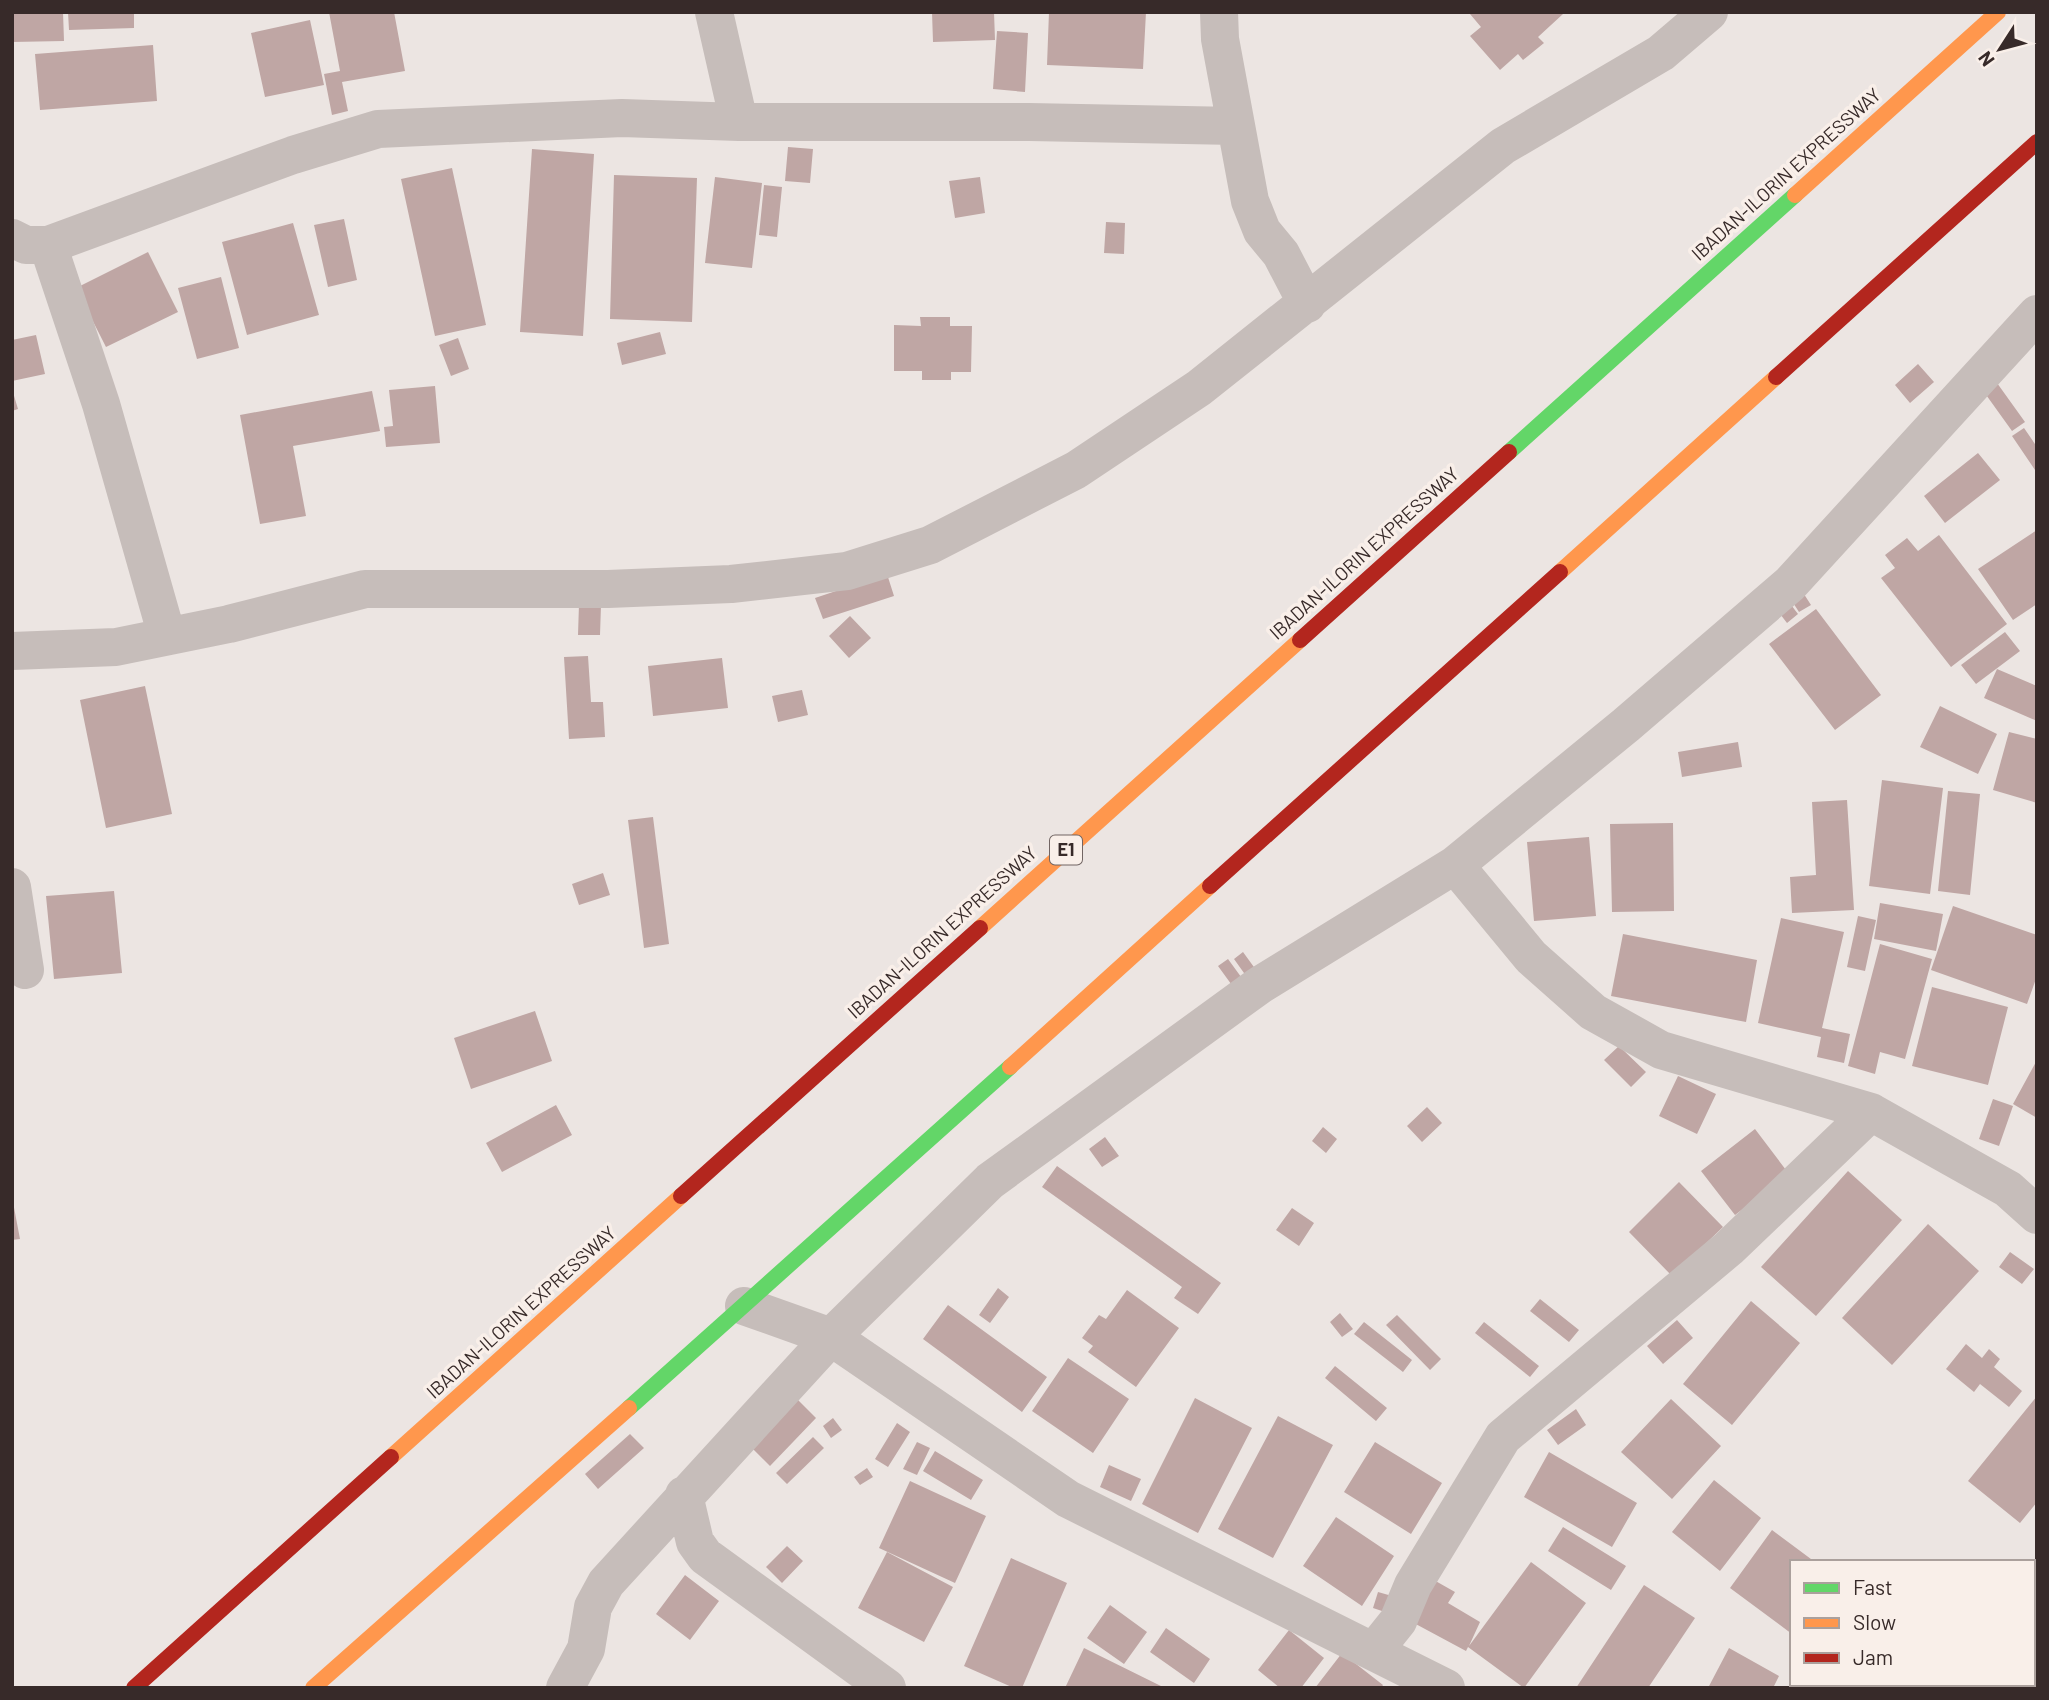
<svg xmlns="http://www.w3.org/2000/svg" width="2049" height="1700" font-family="Barlow,sans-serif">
	<rect width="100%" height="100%" fill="#ece5e2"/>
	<path fill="#bfa6a4" d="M12 12H63L64 41 12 42Z
		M68 12H134V28L69 30Z
		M329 12H394L405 71 342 82 348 111 332 115 324 74 340 71Z
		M932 12H994L995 40 933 42Z
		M1049 12H1146L1143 69 1047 65Z
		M1472 12H1562L1563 14 1538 37 1544 43 1523 60 1518 54 1500 70 1470 36 1481 27 1470 14Z
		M310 20 324 85 265 97 251 33Z
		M997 31 1028 33 1025 92 993 89Z
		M153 45 157 101 40 110 35 54Z
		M788 147 813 149 810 183 785 181Z
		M532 149 594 154 583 336 520 332Z
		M452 168 486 325 435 336 401 179Z
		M614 175 697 178 692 322 610 319Z
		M715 177 762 183 752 268 705 263Z
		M980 177 985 213 955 218 949 181Z
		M764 185 782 187 777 237 759 235Z
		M344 219 357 280 328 287 314 225Z
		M1106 222 1125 223 1124 254 1104 253Z
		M293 223 319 315 247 335 222 242Z
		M148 252 178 312 106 347 76 288Z
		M221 277 239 348 197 359 178 288Z
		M920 317H950V326H972L971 372H951V380H922V371H894V325L921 326Z
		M660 332 666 354 622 365 617 343Z
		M36 335 45 374 12 381V340Z
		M458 338 469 369 451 376 439 345Z
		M1918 364 1934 382 1910 403 1895 385Z
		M1992 376 2025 422 2012 431 1979 385Z
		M435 386 440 443 386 447 384 427 393 426 389 390Z
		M12 389 18 409 12 411Z
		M372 391 380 431 293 446 306 516 260 524 240 415Z
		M2024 428 2037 447V473L2012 436Z
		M1978 453 2000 480 1945 523 1924 496Z
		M2037 530V604L2013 620 1978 569Z
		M1939 535 2007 624 1951 667 1881 578 1895 568 1885 555 1907 538 1918 551Z
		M887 574 894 596 823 619 815 598Z
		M1800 588 1811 605 1799 612 1788 595Z
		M1785 597 1798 614 1787 623 1774 606Z
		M579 604 601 605 600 635H578Z
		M1816 609 1881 695 1835 730 1769 644Z
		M850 616 871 638 849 658 829 636Z
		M2005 632 2020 651 1976 684 1961 665Z
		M588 656 591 702H603L605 737 569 739 564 657Z
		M722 658 728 708 653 716 648 666Z
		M1997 669 2037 686V721L1984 698Z
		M145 686 172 814 106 828 80 700Z
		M802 690 808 715 778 722 772 696Z
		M1940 706 1997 734 1978 774 1920 747Z
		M2009 732 2037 739V803L1993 790Z
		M1738 742 1742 767 1682 777 1678 752Z
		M1882 780 1943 788 1930 894 1869 886Z
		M1948 791 1980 794 1970 895 1938 891Z
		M1847 800 1854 910 1792 913 1790 877 1816 875 1812 802Z
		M653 817 669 944 644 948 628 820Z
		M1673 823 1674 911 1612 912 1610 824Z
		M1589 837 1596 916 1534 921 1527 842Z
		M603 873 610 895 579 905 572 884Z
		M114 891 122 973 54 979 46 896Z
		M1880 903 1943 914 1936 951 1874 939Z
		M1953 906 2037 935V976L2027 1004 1931 970Z
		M1858 916 1876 920 1865 971 1847 967Z
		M1781 918 1844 932 1822 1028 1850 1034 1844 1063 1817 1057 1821 1037 1758 1023Z
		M1623 934 1757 960 1746 1022 1611 996Z
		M1880 944 1932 959 1905 1059 1880 1052 1875 1074 1848 1066Z
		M1243 952 1259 974 1249 980 1234 959Z
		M1228 959 1244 981 1234 988 1218 966Z
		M1932 987 2008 1007 1988 1085 1912 1066Z
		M535 1011 552 1061 471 1089 454 1038Z
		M1619 1046 1646 1072 1631 1087 1604 1060Z
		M2037 1060V1118L2013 1104Z
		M1678 1076 1716 1094 1697 1134 1659 1116Z
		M1993 1099 2013 1106 1999 1146 1979 1139Z
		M556 1105 572 1135 502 1172 486 1143Z
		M1427 1107 1442 1123 1422 1142 1407 1126Z
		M1323 1127 1337 1139 1326 1153 1312 1141Z
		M1755 1129 1789 1174 1735 1215 1701 1171Z
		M1105 1137 1119 1156 1102 1167 1089 1149Z
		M1057 1166 1221 1283 1198 1314 1174 1298 1182 1287 1042 1187Z
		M1848 1171 1902 1220 1816 1316 1761 1267Z
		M1679 1182 1723 1227 1672 1276 1629 1232Z
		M12 1197 20 1239 12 1240Z
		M1292 1208 1314 1223 1299 1246 1276 1230Z
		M1928 1224 1979 1271 1892 1365 1842 1318Z
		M2010 1252 2034 1269 2022 1284 1999 1267Z
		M998 1288 1009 1297 990 1323 979 1315Z
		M1127 1290 1179 1328 1136 1387 1088 1352 1093 1346 1082 1338 1099 1315 1106 1319Z
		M1540 1299 1579 1330 1569 1342 1530 1311Z
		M1751 1301 1800 1343 1732 1425 1683 1384Z
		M948 1305 1047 1377 1022 1412 923 1339Z
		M1340 1313 1353 1329 1342 1337 1330 1322Z
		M1397 1315 1441 1359 1430 1370 1386 1325Z
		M1677 1320 1693 1338 1663 1364 1647 1346Z
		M1364 1322 1412 1360 1403 1372 1354 1334Z
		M1484 1322 1539 1366 1530 1377 1475 1333Z
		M1966 1344 1982 1358 1989 1349 2000 1359 1994 1367 2022 1391 2009 1407 1980 1384 1974 1392 1946 1369Z
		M1068 1358 1129 1399 1093 1453 1032 1411Z
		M1335 1366 1387 1408 1376 1421 1325 1378Z
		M2037 1396V1502L2020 1523 1968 1481Z
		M1195 1398 1252 1428 1198 1533 1142 1504Z
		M797 1399 816 1418 770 1466 750 1446Z
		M1671 1399 1721 1446 1672 1499 1621 1452Z
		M1576 1409 1586 1425 1558 1445 1547 1430Z
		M1278 1416 1333 1445 1273 1558 1218 1529Z
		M833 1418 842 1430 831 1438 823 1426Z
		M897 1423 910 1432 888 1467 875 1459Z
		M630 1434 644 1448 598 1489 585 1474Z
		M813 1437 824 1448 787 1484 776 1473Z
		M917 1442 930 1448 917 1475 903 1469Z
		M1375 1442 1442 1483 1411 1534 1344 1492Z
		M935 1451 983 1480 971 1500 923 1471Z
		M1549 1452 1637 1503 1612 1547 1524 1497Z
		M1109 1465 1141 1479 1131 1501 1100 1487Z
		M867 1468 873 1477 860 1485 854 1477Z
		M1714 1480 1761 1518 1720 1571 1672 1532Z
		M910 1481 986 1516 955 1583 879 1548Z
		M1336 1517 1394 1556 1362 1606 1303 1566Z
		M1563 1527 1626 1566 1611 1590 1548 1551Z
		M1772 1530 1815 1562H1792V1634L1730 1588Z
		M787 1546 803 1561 782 1583 766 1567Z
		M887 1552 953 1587 924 1642 858 1608Z
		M1011 1558 1067 1583 1022 1688H1014L964 1666Z
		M1531 1562 1586 1603 1524 1688 1468 1647 1466 1651 1412 1622 1432 1579 1455 1592 1448 1603 1480 1622 1469 1646Z
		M685 1575 719 1601 690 1640 656 1614Z
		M1644 1585 1695 1618 1648 1688H1576Z
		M1378 1592 1392 1596 1388 1613 1373 1608Z
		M1110 1605 1147 1632 1124 1664 1087 1638Z
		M1166 1628 1210 1659 1194 1683 1150 1652Z
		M1289 1630 1324 1658 1301 1688H1280L1258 1670Z
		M1084 1648 1165 1688H1065Z
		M1729 1648 1779 1676 1773 1688H1708Z
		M1342 1653 1383 1685 1381 1688H1315Z
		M1791 1684H1814L1812 1688H1788Z"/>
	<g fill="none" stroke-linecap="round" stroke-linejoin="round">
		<path stroke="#c6bdba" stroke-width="38" d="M714 12 739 122
			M1219 12 1220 39 1250 201 1262 231 1281 254 1307 304
			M12 238 26 245H48L293 155 378 129 622 118 739 122H1029L1236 126
			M48 245 101 404 167 636
			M12 651 116 647 229 624 365 589H608L731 584 847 571 930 545 1076 470 1199 388 1503 146 1661 53 1709 12
			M1455 865 1626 725 1790 584 2037 314
			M12 887 25 970
			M744 1306 831 1337 1068 1499 1446 1688
			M684 1495 695 1542 705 1556 887 1688
			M1374 1651 1398 1621 1413 1585 1503 1437 1729 1248 1871 1112
			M565 1688 586 1649 593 1607 606 1583 831 1337 990 1181 1260 985 1455 865 1531 957 1593 1012 1661 1050 1871 1112 2008 1189 2037 1215"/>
		<path stroke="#63d668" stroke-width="16" d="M1509 452 1795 195
			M629 1408 1010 1067"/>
		<path stroke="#ff974d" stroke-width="16" d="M1795 195 1998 12
			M1560 572 1776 377
			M980 928 1300 640
			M1010 1067 1210 886
			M391 1457 681 1196
			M313 1688 629 1408"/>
		<path stroke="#b3261e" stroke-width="16" d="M1776 377 2037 142
			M1300 640 1509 452
			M1210 886 1560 572
			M681 1196 980 928
			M134 1688 391 1457"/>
	</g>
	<g text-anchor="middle" stroke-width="7" stroke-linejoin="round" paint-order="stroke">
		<rect fill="#f9efe9" stroke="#716563" stroke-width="2" x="1050" y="835.5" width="32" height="29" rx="5"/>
		<g font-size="18" font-weight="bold" fill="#372a29">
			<text x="1066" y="856">E1</text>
		</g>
		<g font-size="19" fill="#372a29" stroke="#f9efe9">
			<text transform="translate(1786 174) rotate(-42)" y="7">IBADAN-ILORIN EXPRESSWAY</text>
			<text transform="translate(1364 553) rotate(-42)" y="7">IBADAN-ILORIN EXPRESSWAY</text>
			<text transform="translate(942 932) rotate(-42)" y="7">IBADAN-ILORIN EXPRESSWAY</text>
			<text transform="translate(521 1312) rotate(-42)" y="7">IBADAN-ILORIN EXPRESSWAY</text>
		</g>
	</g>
	<rect width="2049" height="1700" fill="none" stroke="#372a29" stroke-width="28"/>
	<rect x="1790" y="1560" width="245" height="126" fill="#f9efe9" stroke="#aba09c" stroke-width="2"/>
	<rect x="1804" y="1583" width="35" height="10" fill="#63d668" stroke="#aba09c" stroke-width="2"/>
	<text x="1853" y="1595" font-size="21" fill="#372a29">Fast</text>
	<rect x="1804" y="1618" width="35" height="10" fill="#ff974d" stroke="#aba09c" stroke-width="2"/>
	<text x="1853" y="1630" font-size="21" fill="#372a29">Slow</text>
	<rect x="1804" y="1653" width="35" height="10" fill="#b3261e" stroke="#aba09c" stroke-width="2"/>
	<text x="1853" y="1665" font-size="21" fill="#372a29">Jam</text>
	<g transform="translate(2000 49) rotate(234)" stroke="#f9efe9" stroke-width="5" paint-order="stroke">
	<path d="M0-5L12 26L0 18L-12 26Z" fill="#372a29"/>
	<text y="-10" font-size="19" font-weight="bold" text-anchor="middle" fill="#372a29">N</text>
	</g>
</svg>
